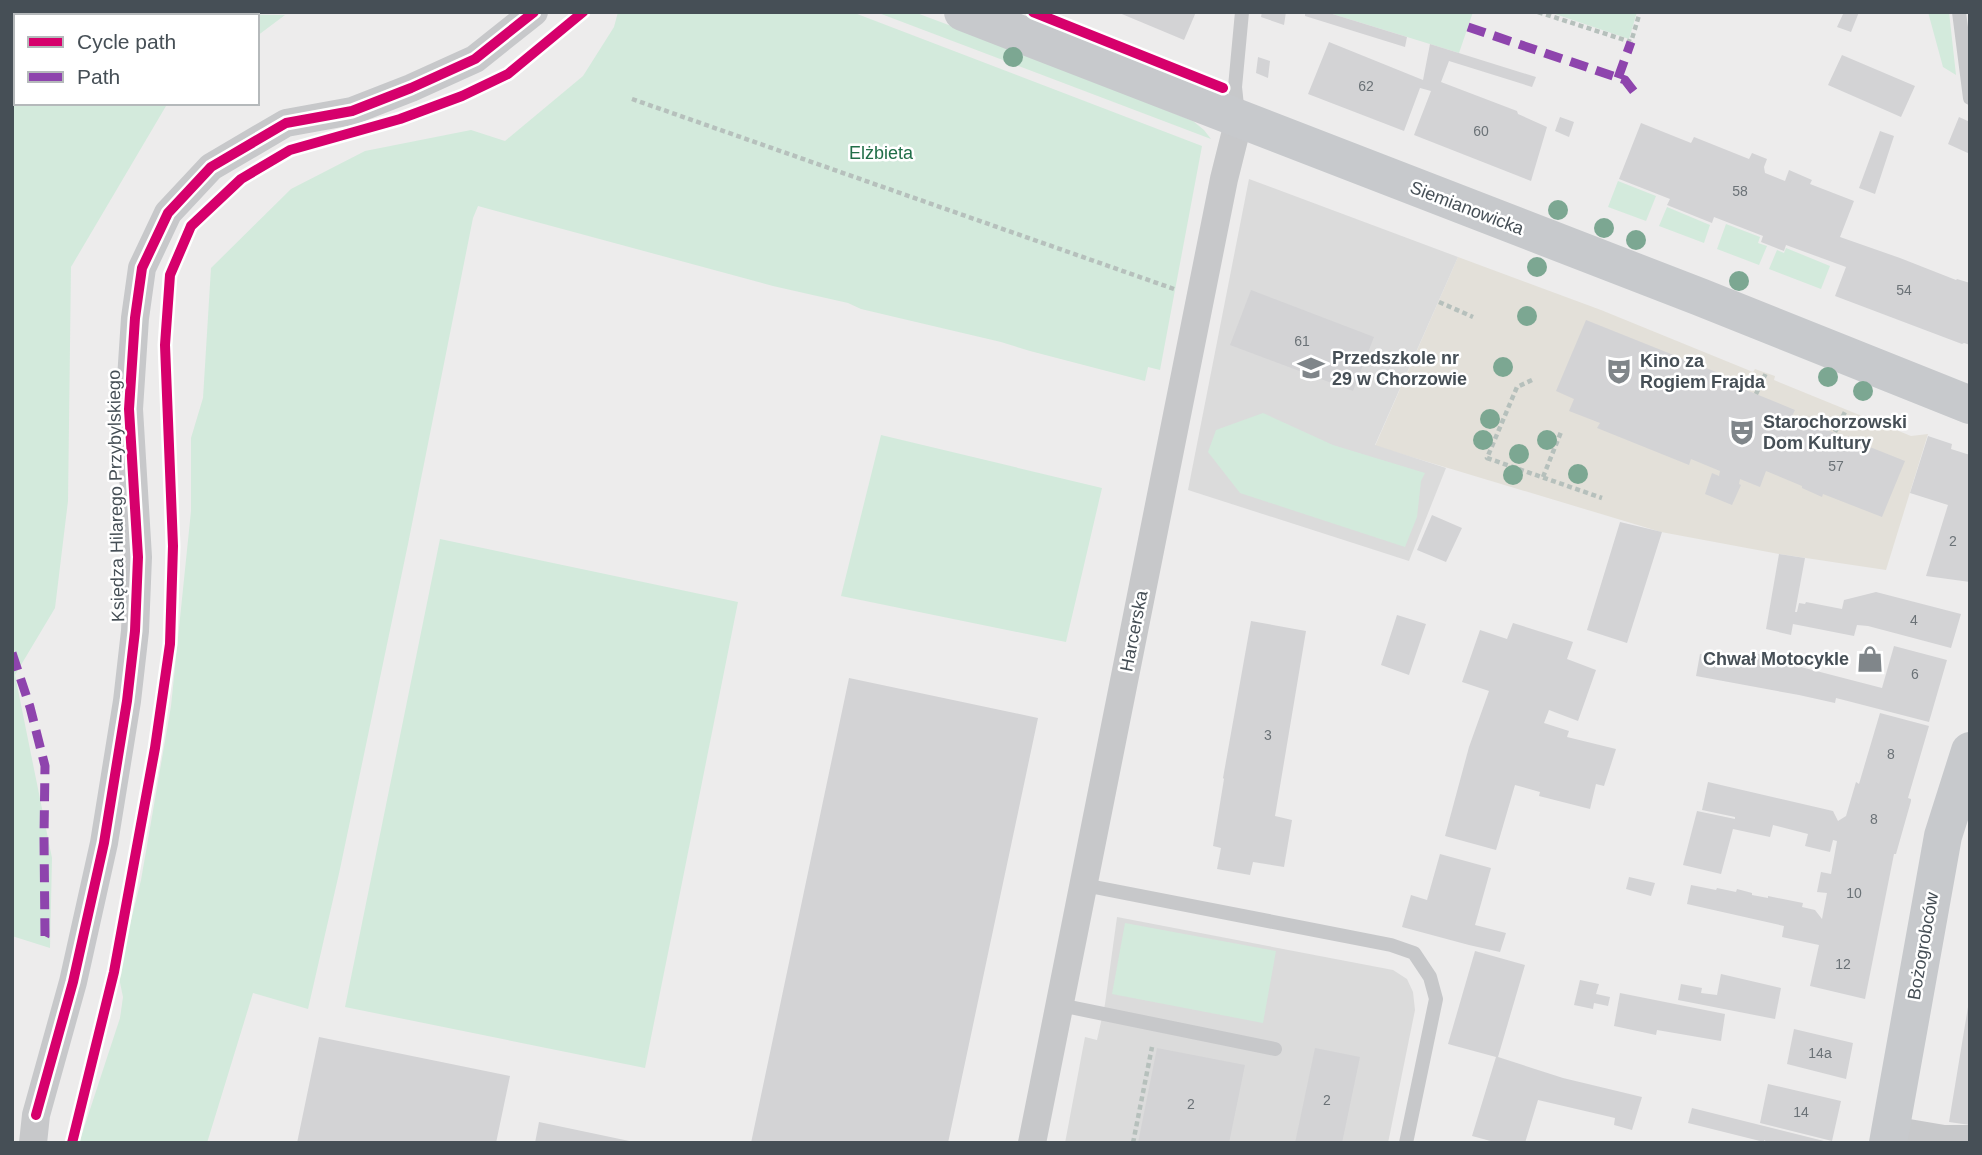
<svg xmlns="http://www.w3.org/2000/svg" width="1982" height="1155" font-family="Arial,sans-serif">
	<rect width="100%" height="100%" fill="#edecec"/>
	<path fill="#e3e0d9" d="M1458 257 1601 310 1753 372 1755 369 1775 376 1774 380 1911 436 1928 434 1886 570 1779 554 1661 532 1375 446Z"/>
	<path fill="#dbdbdb" d="M1249 179 1458 257 1375 445 1446 468 1409 561 1188 490Z
		M1117 917 1393 970 1407 979 1413 992 1415 1010 1388 1143H1065L1085 1037 1097 1040 1105 1004Z"/>
	<path fill="#d3eadc" d="M12 12 285 15 257 36V16H16V103H169L166 106 71 267 68 501 55 608 15 675 52 858 50 948 12 936Z
		M618 12H852L1202 146 1160 370 1148 367 1145 381 1030 351 1001 342 916 322 861 309 848 303 773 286 478 206 473 218 408 544 340 869 308 1009 253 993 207 1143H79L120 1018 123 997 118 973 141 880 171 706 191 511V438L203 398 211 268 291 189 365 151 471 130 505 141 583 76 614 27Z
		M876 12H914L1021 52 1193 121 1204 130 1211 139Z
		M1326 12H1473L1459 53Z
		M1549 12H1637L1629 39Z
		M1928 12H1949L1956 75 1943 67Z
		M1618 181 1656 196 1646 221 1608 207Z
		M1667 207 1710 225 1704 243 1659 226Z
		M1726 224 1760 237 1758 243 1767 246 1759 265 1717 249Z
		M1786 248 1830 266 1821 289 1769 269 1777 250 1784 253Z
		M1263 413 1333 445 1425 473 1421 481 1417 517 1405 547 1240 493 1208 452 1216 430Z
		M881 435 1102 488 1066 642 841 596Z
		M440 539 738 602 645 1068 345 1007Z
		M1125 923 1276 951 1263 1023 1112 994Z"/>
	<path fill="#d3d3d5" d="M1117 12H1196L1184 40Z
		M1262 12H1286L1284 25 1261 17Z
		M1305 12H1326L1407 37 1405 47 1305 16Z
		M1844 12H1859L1851 32 1837 27Z
		M1329 42 1423 80 1430 44 1536 77 1532 87 1449 61 1441 82 1517 111 1518 114 1547 127 1531 181 1414 135 1431 91 1420 88 1404 131 1308 94Z
		M1842 55 1915 86 1901 117 1828 85Z
		M1258 57 1270 61 1268 78 1256 73Z
		M1560 117 1574 122 1569 137 1555 131Z
		M1959 117 1970 122V154L1948 144Z
		M1641 123 1691 143 1694 137 1749 159 1752 153 1767 159 1764 167 1765 173 1785 181 1789 170 1812 180 1810 184 1854 201 1840 237 1900 258 1956 280 1957 279 1970 283V345L1964 343 1962 344 1835 296 1846 267 1786 245 1784 251 1761 242 1763 236 1714 217 1712 223 1667 205 1670 199 1619 179Z
		M1880 131 1894 136 1875 194 1859 188Z
		M1251 290 1374 337 1353 391 1230 345Z
		M1586 320 1726 376 1724 381 1795 410 1792 416 1905 461 1882 517 1823 494 1822 497 1802 488V486L1766 471 1760 487 1740 479 1739 484 1741 485 1732 505 1705 494 1712 473 1719 476 1720 471 1691 459 1689 465 1597 428 1600 423 1569 411 1574 399 1556 391Z
		M1928 436 1952 444 1951 449 1970 455V582L1926 576 1948 505 1910 493Z
		M1432 515 1462 528 1446 562 1417 550Z
		M1620 522 1662 532 1627 643 1587 630Z
		M1779 554 1805 558 1795 612H1797L1799 603 1805 604 1806 602 1842 609 1844 600 1876 592 1961 614 1951 648 1868 626 1857 625 1854 636 1793 624 1791 635 1766 629Z
		M1397 615 1426 624 1409 675 1381 665Z
		M1251 621 1306 631 1275 816 1292 820 1284 867 1253 862 1250 875 1217 869 1221 848 1213 846 1224 779 1223 778Z
		M1513 623 1573 642 1567 659 1596 670 1578 721 1549 710 1544 723 1569 731 1567 737 1616 749 1604 786 1596 784 1590 809 1539 796 1540 792 1515 785 1496 850 1445 836 1469 747 1489 691 1462 682 1480 630 1507 639Z
		M1894 646 1947 660 1929 722 1836 698 1835 703 1799 695 1696 676 1700 654 1720 658 1721 654 1750 659 1751 653 1771 656V662L1801 667 1882 688Z
		M849 678 1038 718 948 1143H751Z
		M1880 713 1929 726 1908 798 1911 799V801L1896 854H1894L1865 999 1810 986 1819 945 1782 937 1784 926 1687 904 1691 885 1716 890 1717 888 1736 892 1737 889 1752 893V895L1768 898V896L1803 903 1802 907 1815 910 1822 919 1827 893 1817 892 1821 872 1831 874 1837 841 1833 840 1830 852 1805 846 1808 834 1773 825 1770 837 1733 829 1721 874 1683 865 1697 811 1735 819V817L1702 810 1708 782 1833 811 1838 821 1846 816 1856 782 1859 784Z
		M1440 854 1491 868 1475 925 1506 933 1500 952 1469 945 1402 927 1411 895 1427 900Z
		M1629 877 1655 883 1651 896 1626 889Z
		M1475 951 1525 965 1498 1057 1563 1078 1642 1097 1632 1130 1614 1125 1615 1118 1538 1100 1525 1143H1498L1472 1136 1496 1057 1448 1044Z
		M1721 974 1781 988 1775 1019 1678 1000 1681 984 1702 988 1701 993 1717 995Z
		M1580 980 1599 984 1596 994 1610 997 1608 1006 1594 1003 1593 1009 1574 1005Z
		M1620 993 1725 1014 1721 1041 1657 1030 1656 1035 1614 1026Z
		M1968 1007H1970V1125L1949 1122Z
		M1794 1029 1853 1043 1846 1079 1787 1064Z
		M319 1037 510 1076 496 1143H297Z
		M1157 1048 1245 1065 1229 1143H1138Z
		M1315 1048 1360 1057 1342 1143H1295Z
		M1768 1084 1841 1101 1832 1141 1760 1123Z
		M1692 1108 1828 1142 1827 1143H1769L1764 1140V1142L1688 1123Z
		M539 1122 634 1142 633 1143H535Z"/>
	<g fill="none" stroke-linecap="round" stroke-linejoin="round">
		<path stroke="#b6c0bc" stroke-width="4.5" stroke-dasharray="5 3.5" stroke-linecap="butt" d="M1538 12 1631 42 1640 12
			M632 99 1174 289
			M1439 302 1473 317
			M1532 380 1517 387 1487 458 1602 498
			M1756 394 1766 373
			M1835 432 1846 410
			M1543 477 1561 432
			M1133 1143 1152 1047"/>
		<path stroke="#c7c8ca" stroke-width="14" d="M1959 12 1970 98
			M1238 115 1235 87 1242 12
			M1084 885 1391 945 1414 953 1430 977 1436 999 1406 1143
			M1060 1005 1275 1049"/>
		<path stroke="#c7c8ca" stroke-width="28" d="M1891 1130 1944 1139H1970
			M33 1143 36 1115 73 982 104 843 127 701 135 631 138 557 129 409 135 318 142 268 168 213 211 167 286 123 352 111 411 88 475 59 534 12
			M1032 1143 1224 179 1239 119"/>
		<path stroke="#c7c9cc" stroke-width="38" d="M963 12 1700 297 1970 405
			M1888 1143 1943 836 1970 751"/>
		<path stroke="#8e44ad" stroke-width="9" stroke-dasharray="18 9" stroke-linecap="butt" d="M1468 27 1625 80 1638 97
			M1618 78 1631 42
			M12 653 30 707 45 766 44 837 45 936 41 944"/>
		<defs>
			<path id="cycleway" d="M1033 12 1223 88
				M36 1115 73 982 104 843 127 701 135 631 138 557 129 409 135 318 142 268 168 213 211 167 286 123 352 111 411 88 475 59 534 12
				M72 1143 114 972 155 748 170 644 173 546 165 345 170 275 191 226 241 179 290 150 400 119 462 96 508 74 583 12"/>
		</defs>
		<use href="#cycleway" stroke="#fff" stroke-width="15"/>
		<use href="#cycleway" stroke="#d6006c" stroke-width="10"/>
	</g>
	<g fill="#7ca792">
		<circle cx="1013" cy="57" r="10"/>
		<circle cx="1558" cy="210" r="10"/>
		<circle cx="1604" cy="228" r="10"/>
		<circle cx="1636" cy="240" r="10"/>
		<circle cx="1537" cy="267" r="10"/>
		<circle cx="1739" cy="281" r="10"/>
		<circle cx="1527" cy="316" r="10"/>
		<circle cx="1503" cy="367" r="10"/>
		<circle cx="1828" cy="377" r="10"/>
		<circle cx="1863" cy="391" r="10"/>
		<circle cx="1490" cy="419" r="10"/>
		<circle cx="1483" cy="440" r="10"/>
		<circle cx="1547" cy="440" r="10"/>
		<circle cx="1519" cy="454" r="10"/>
		<circle cx="1578" cy="474" r="10"/>
		<circle cx="1513" cy="475" r="10"/>
	</g>
	<defs>
		<symbol id="school-bare" viewBox="-9 -9 18 18"><path d="M0-5L7-2L0 1L-7-2ZM-4 1L0 2.5L4 1V4Q0 6-4 4Z" fill="#80868a" stroke="#fff" stroke-width="2.5" paint-order="stroke"/></symbol>
		<symbol id="theatre-bare" viewBox="-9 -9 18 18"><path d="M-5-5.5Q0-4 5-5.5V0Q5 5 0 6Q-5 5-5 0ZM-3.3-2.5H-1v1.5H-3.3ZM1-2.5H3.3v1.5H1ZM-2.8 1Q0 5.5 2.8 1Z" fill="#80868a" stroke="#fff" stroke-width="2.5" paint-order="stroke"/></symbol>
		<symbol id="shop-bare" viewBox="-9 -9 18 18"><path d="M-5-2.5h2.3a2.7 3.5 0 0 1 5.4 0H5L5.5 6h-11ZM-1.5-2.5h3a1.5 2.3 0 0 0-3 0Z" fill="#80868a" stroke="#fff" stroke-width="2.5" paint-order="stroke"/></symbol>
	</defs>
	<g fill-rule="evenodd">
		<use href="#school-bare" x="1292" y="349" width="38" height="38"/>
		<use href="#theatre-bare" x="1600" y="352" width="38" height="38"/>
		<use href="#theatre-bare" x="1723" y="413" width="38" height="38"/>
		<use href="#shop-bare" x="1851" y="640" width="38" height="38"/>
	</g>
	<g text-anchor="middle" stroke-width="5" stroke-linejoin="round" paint-order="stroke">
		<g font-size="14" fill="#6b7277">
			<text x="1366" y="91">62</text>
			<text x="1481" y="136">60</text>
			<text x="1740" y="196">58</text>
			<text x="1904" y="295">54</text>
			<text x="1302" y="346">61</text>
			<text x="1836" y="471">57</text>
			<text x="1953" y="546">2</text>
			<text x="1914" y="625">4</text>
			<text x="1915" y="679">6</text>
			<text x="1268" y="740">3</text>
			<text x="1891" y="759">8</text>
			<text x="1874" y="824">8</text>
			<text x="1854" y="898">10</text>
			<text x="1843" y="969">12</text>
			<text x="1820" y="1058">14a</text>
			<text x="1327" y="1105">2</text>
			<text x="1191" y="1109">2</text>
			<text x="1801" y="1117">14</text>
		</g>
		<g font-size="18" fill="#206e48" stroke="#fff">
			<text x="881" y="159">Elżbieta</text>
		</g>
		<g font-size="18" fill="#464f56" stroke="#fff">
			<text transform="translate(1467 208) rotate(21)" y="6">Siemianowicka</text>
			<text transform="translate(116 496) rotate(-91)" y="6">Księdza Hilarego Przybylskiego</text>
			<text transform="translate(1134 631) rotate(-79)" y="6">Harcerska</text>
			<text transform="translate(1923 946) rotate(-80)" y="6">Bożogrobców</text>
		</g>
		<g font-size="18" font-weight="bold" fill="#464f56" stroke="#fff" text-anchor="start">
			<text x="1332" y="364">Przedszkole nr<tspan x="1332" dy="21">29 w Chorzowie</tspan></text>
			<text x="1640" y="367">Kino za<tspan x="1640" dy="21">Rogiem Frajda</tspan></text>
			<text x="1763" y="428">Starochorzowski<tspan x="1763" dy="21">Dom Kultury</tspan></text>
			<text x="1849" y="665" text-anchor="end">Chwał Motocykle</text>
		</g>
	</g>
	<rect width="1982" height="1155" fill="none" stroke="#464f56" stroke-width="28"/>
	<rect x="14" y="14" width="245" height="91" fill="#ffffff" stroke="#b5b9bb" stroke-width="2"/>
	<rect x="28" y="37" width="35" height="10" fill="#d6006c" stroke="#b5b9bb" stroke-width="2"/>
	<text x="77" y="49" font-size="21" fill="#464f56">Cycle path</text>
	<rect x="28" y="72" width="35" height="10" fill="#8e44ad" stroke="#b5b9bb" stroke-width="2"/>
	<text x="77" y="84" font-size="21" fill="#464f56">Path</text>
</svg>
